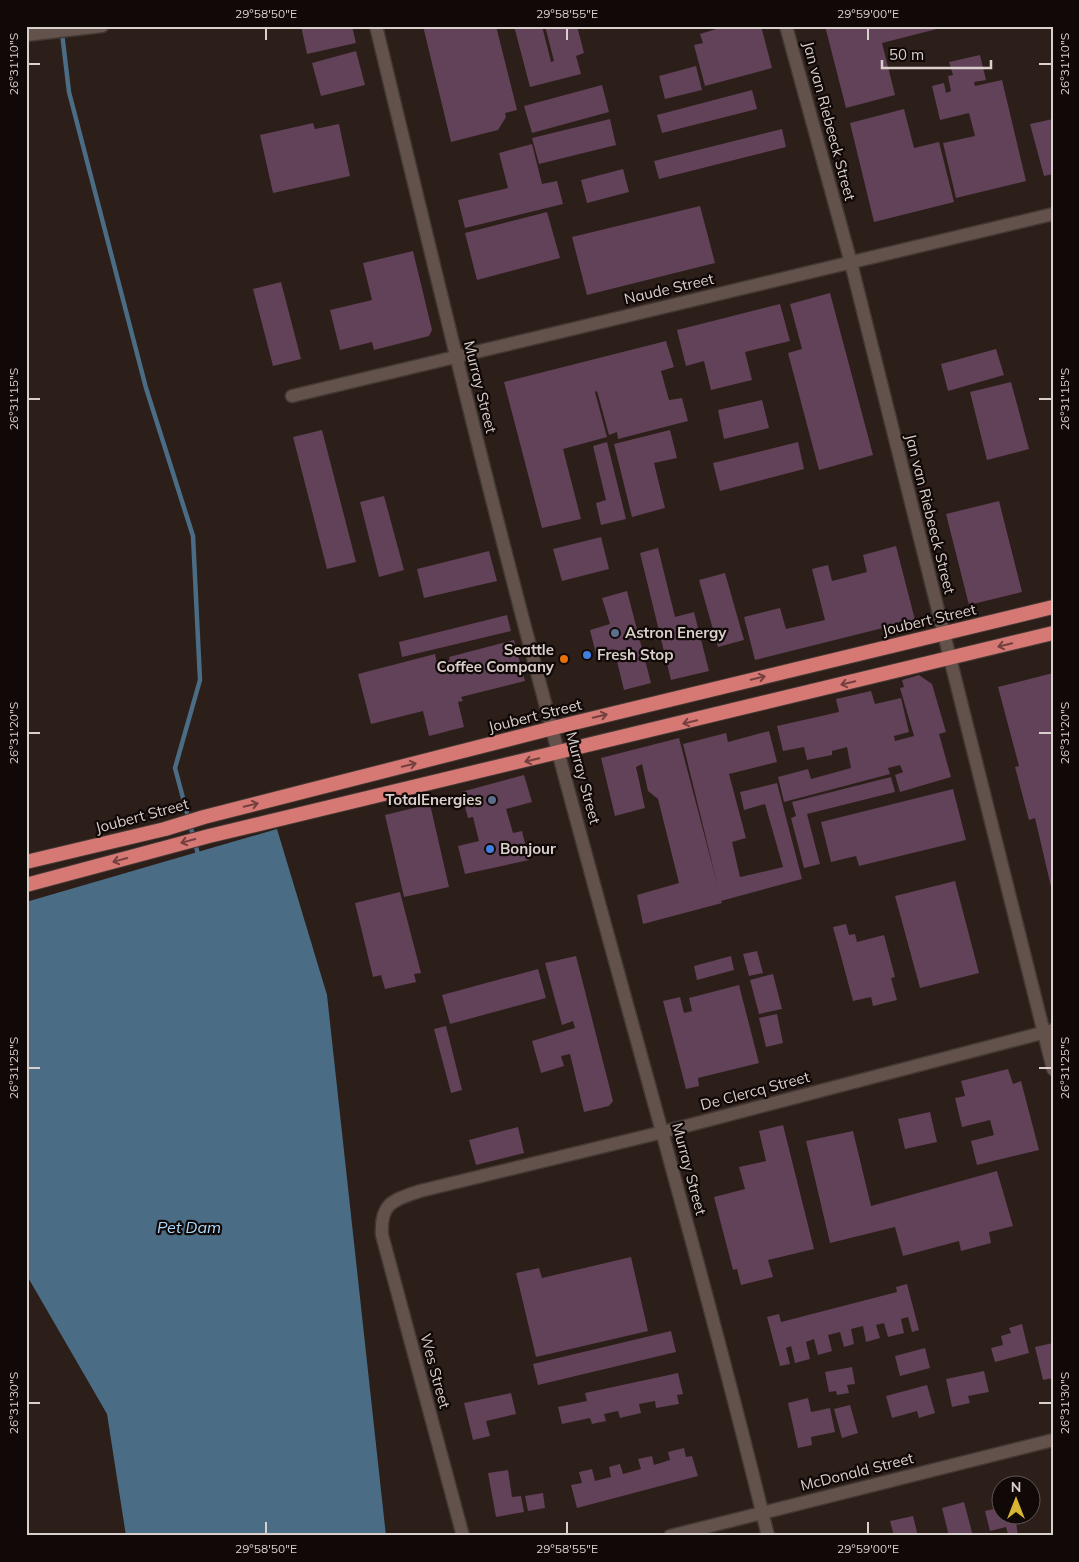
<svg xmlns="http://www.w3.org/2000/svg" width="1079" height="1562" font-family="Mulish,sans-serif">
	<rect width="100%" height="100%" fill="#2c1e18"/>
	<path fill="#4a6c85" d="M277 829 327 995 386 1536H126L107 1414 26 1274V902Z"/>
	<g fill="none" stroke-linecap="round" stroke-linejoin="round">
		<path stroke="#4a6c85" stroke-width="4.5" d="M62 33 69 92 146 388 193 536 200 680 175 768 199 858"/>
	</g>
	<path fill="#614259" d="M301 26H352L356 43 307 54Z
		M423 26H496L517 110 505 113 506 117 498 130 451 142Z
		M514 26H542L551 62 554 61 545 26H577L584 53 576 56 581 74 530 87Z
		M726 26H761L772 68 705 86 694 45 703 43 700 34Z
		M825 26H945V27L882 43 895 95 846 108Z
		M356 51 365 85 321 96 312 63Z
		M980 55 986 80 974 82 975 86 1002 80 1026 181 956 198 943 143 975 136 969 113 940 120 932 86 944 83 946 93 951 91 948 76 953 75 949 62Z
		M696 66 702 90 665 99 659 76Z
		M602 85 609 112 532 133 524 106Z
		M752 90 757 109 662 133 657 115Z
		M904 109 914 148 939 142 954 202 874 222 850 123Z
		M610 119 616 145 539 164 532 138Z
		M1053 119V174L1044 176 1030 124Z
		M313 123 315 129 339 124 350 176 273 193 260 135Z
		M782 129 786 147 659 179 654 161Z
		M532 144 542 184 557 181 563 204 465 228 458 200 508 188 499 153Z
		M623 169 629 192 587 203 581 180Z
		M700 206 715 263 587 295 572 237Z
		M547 212 560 258 477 280 465 233Z
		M413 251 432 330 429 336 374 350 372 342 340 350 330 310 372 300 363 263Z
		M281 282 301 359 273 366 253 289Z
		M830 293 873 455 819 470 788 353 802 349 790 304Z
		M780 304 790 341 745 352 752 380 711 390 704 361 686 366 677 330Z
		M666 341 674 367 661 371 669 400 682 398 688 421 618 439 617 432 609 435 597 391 595 392 607 437 563 449 581 519 542 528 504 382Z
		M996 349 1004 375 948 391 941 364Z
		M1011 382 1029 449 987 460 970 392Z
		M762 400 769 428 724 439 718 410Z
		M322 430 356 562 327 569 293 437Z
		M670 430 677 458 654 463 665 508 632 517 614 444Z
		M607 442 626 519 601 525 596 503 606 500 593 446Z
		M798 442 804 469 720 491 713 463Z
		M384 496 404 570 379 577 360 502Z
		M999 501 1022 592 969 605 946 514Z
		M601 537 609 569 562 581 553 549Z
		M896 546 915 620 755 660 744 617 780 608 786 629 825 620 812 569 828 565 832 581 867 572 863 555Z
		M658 548 675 617 694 612 709 671 671 680 640 553Z
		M489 551 497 581 424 598 417 569Z
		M725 573 744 640 718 647 699 580Z
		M627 591 651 683 624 690 614 649 596 654 590 630 610 624 602 598Z
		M507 615 511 631 402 657 399 642Z
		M514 640 525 681 461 697 463 701 458 702 464 727 429 736 423 711 371 724 358 674 435 654 437 664 450 660 449 657Z
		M1053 673V891H1052L1035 818 1029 820 1015 767 1019 766 998 687Z
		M919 675 932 684 946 732 939 734 951 777 900 792 895 775 903 772 900 765 888 768 890 774 784 802 778 777 808 769 811 779 851 768 847 747 832 751V755L807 760 804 747 783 751 777 726 839 712 836 699 871 691 875 704 901 698 909 732 894 736 895 741 914 736 900 688 904 687 902 680Z
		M769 731 777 762 729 774 746 838 732 842 740 877 783 867 765 804 744 810 740 792 777 783 802 879 721 901 722 903 643 924 637 895 679 883 658 799 648 791 642 764 636 767 645 808 615 816 601 758 679 738 718 887 683 744 726 733 728 742Z
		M524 775 532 802 506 809 513 833 522 831 529 860 465 874 458 846 479 841 473 817 468 818 461 792Z
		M891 777 895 792 807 814 820 864 804 868 791 818 796 816 792 802Z
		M953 789 966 840 859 866 856 856 831 862 821 822Z
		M430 804 449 887 404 897 385 815Z
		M955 881 979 973 920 988 895 896Z
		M400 892 421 973 414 974 416 982 385 989 381 975 373 977 355 903Z
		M846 924 849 935 855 934 857 942 884 935 895 977 891 978 897 1000 873 1006 871 997 853 1001 833 927Z
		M757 951 763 973 749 976 743 954Z
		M576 956 613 1101 609 1106 584 1112 570 1054 561 1056 564 1066 541 1073 532 1041 575 1028 573 1021 562 1025 545 963Z
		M731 956 734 970 697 980 694 966Z
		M538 969 546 998 450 1024 442 995Z
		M773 974 782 1009 759 1014 750 980Z
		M739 985 759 1063 698 1078 699 1086 686 1089 663 1001 680 997 684 1013 692 1011 689 998Z
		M777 1014 783 1043 766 1047 759 1018Z
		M446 1026 462 1090 451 1093 434 1029Z
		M1008 1069 1013 1084 1021 1081 1039 1150 977 1165 971 1141 994 1135 990 1120 962 1127 955 1098 965 1096 961 1081Z
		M930 1112 937 1142 905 1149 898 1119Z
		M783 1125 814 1249 768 1260 773 1277 741 1285 737 1269 733 1270 714 1197 745 1189 739 1167 766 1161 759 1131Z
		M518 1127 524 1153 476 1165 469 1140Z
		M853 1131 871 1206 997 1171 1013 1226 989 1232 991 1243 961 1251 959 1241 903 1256 895 1227 830 1243 806 1141Z
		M631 1257 648 1331 536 1357 516 1273 539 1268 542 1278Z
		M907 1284 919 1330 912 1332 908 1317 901 1319 904 1333 888 1337 884 1323 876 1325 880 1338 866 1342 863 1326 851 1329 854 1344 844 1347 840 1332 828 1335 832 1351 818 1355 814 1339 806 1342 810 1359 795 1363 791 1346 786 1348 790 1364 780 1366 767 1317 779 1314 781 1322 897 1292 896 1287Z
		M1022 1324 1029 1353 995 1362 991 1348 1003 1345 1001 1336 1011 1333 1009 1328Z
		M671 1331 676 1352 538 1385 533 1364Z
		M1053 1343V1378L1043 1380 1035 1347Z
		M925 1348 930 1368 900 1376 895 1356Z
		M852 1367 855 1384 847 1385 849 1393 837 1395 836 1391 829 1392 825 1372Z
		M984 1371 989 1392 968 1396 970 1403 952 1407 946 1379Z
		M678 1373 683 1394 677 1395 679 1404 656 1408 655 1401 639 1404 641 1413 620 1418 618 1411 604 1414 606 1421 592 1424 590 1418 562 1424 558 1407 587 1401 585 1393Z
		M927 1385 935 1413 919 1418 917 1411 892 1418 886 1396Z
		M511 1393 516 1414 486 1421 490 1436 473 1440 464 1403Z
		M808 1398 811 1412 830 1408 835 1432 811 1437 812 1445 798 1448 788 1403Z
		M850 1405 858 1433 842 1438 834 1409Z
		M684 1448 686 1457 692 1456 698 1476 577 1508 571 1485 582 1483 579 1472 592 1469 595 1481 611 1477 609 1467 620 1464 623 1474 641 1469 638 1459 652 1456 654 1465 670 1460 668 1452Z
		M508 1470 512 1497 521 1496 524 1512 496 1517 488 1473Z
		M543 1493 545 1508 528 1511 525 1496Z
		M964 1502 973 1536H949L942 1508Z
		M1002 1507V1514H1015L1018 1536H1002L1008 1534 1006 1527 990 1531 985 1511Z
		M913 1516 918 1536H894L890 1521Z"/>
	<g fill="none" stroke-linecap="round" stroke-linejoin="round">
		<defs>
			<path id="minor" d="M376 26C429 245 481 463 539 680 614 966 698 1249 768 1536
				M786 26 851 263 1053 1069
				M26 35 102 26
				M292 396 1053 214
				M463 1536 382 1235C380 1203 393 1200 420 1191L663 1132 1053 1030
				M670 1536 1053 1440"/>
			<path id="trunk" d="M26 862 165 829 204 817 553 728 1053 607
				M26 885 209 836 1053 633"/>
		</defs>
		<use href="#minor" stroke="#433834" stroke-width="15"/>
		<use href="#trunk" stroke="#433834" stroke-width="16"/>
		<use href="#minor" stroke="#63524b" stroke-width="12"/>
		<use href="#trunk" stroke="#d67874" stroke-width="14"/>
	</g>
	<defs><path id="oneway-shaft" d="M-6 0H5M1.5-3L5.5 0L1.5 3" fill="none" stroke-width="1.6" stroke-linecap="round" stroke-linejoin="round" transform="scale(1.25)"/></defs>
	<g stroke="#73403e">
		<use href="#oneway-shaft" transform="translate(1005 645) rotate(166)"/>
		<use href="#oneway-shaft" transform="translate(758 678) rotate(-14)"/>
		<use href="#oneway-shaft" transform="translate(848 683) rotate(166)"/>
		<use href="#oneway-shaft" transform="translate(600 716) rotate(-14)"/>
		<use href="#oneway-shaft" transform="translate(690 722) rotate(166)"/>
		<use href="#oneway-shaft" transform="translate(532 760) rotate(167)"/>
		<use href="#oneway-shaft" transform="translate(409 765) rotate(-14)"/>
		<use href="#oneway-shaft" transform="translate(251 805) rotate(-14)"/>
		<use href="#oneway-shaft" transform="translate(188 841) rotate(165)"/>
		<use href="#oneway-shaft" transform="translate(120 860) rotate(165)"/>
	</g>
	<path fill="none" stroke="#d9cfcb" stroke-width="2" d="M266 28V40M567 28V40M868 28V40M28 64H40M1039 64H1052M28 399H40M1039 399H1052M28 733H40M1039 733H1052M28 1068H40M1039 1068H1052M28 1403H40M1039 1403H1052M266 1522V1534M567 1522V1534M868 1522V1534"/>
	<g fill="#5c6f8a" stroke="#100907" stroke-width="2">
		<circle cx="615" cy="633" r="5"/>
		<circle cx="492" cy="800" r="5"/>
	</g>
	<g fill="#3f7fe0" stroke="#100907" stroke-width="2">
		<circle cx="587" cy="655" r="5"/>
		<circle cx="490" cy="849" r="5"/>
	</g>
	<circle fill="#e8710a" stroke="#100907" stroke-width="2" cx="564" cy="659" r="5"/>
	<g text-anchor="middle" stroke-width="4.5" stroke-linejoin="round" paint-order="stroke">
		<g font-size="15" fill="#d9cfcb" stroke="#100907">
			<text transform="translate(829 121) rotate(75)" y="5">Jan van Riebeeck Street</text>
			<text transform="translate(669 289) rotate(-13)" y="5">Naude Street</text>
			<text transform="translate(480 387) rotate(76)" y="5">Murray Street</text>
			<text transform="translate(930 514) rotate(76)" y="5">Jan van Riebeeck Street</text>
			<text transform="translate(929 620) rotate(-13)" y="5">Joubert Street</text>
			<text transform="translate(535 716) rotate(-14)" y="5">Joubert Street</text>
			<text transform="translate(583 778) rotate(75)" y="5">Murray Street</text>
			<text transform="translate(142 816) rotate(-15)" y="5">Joubert Street</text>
			<text transform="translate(755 1091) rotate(-15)" y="5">De Clercq Street</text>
			<text transform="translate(689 1169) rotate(75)" y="5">Murray Street</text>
			<text transform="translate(435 1371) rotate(75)" y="5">Wes Street</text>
			<text transform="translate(857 1472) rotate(-14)" y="5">McDonald Street</text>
		</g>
		<g font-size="15" font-weight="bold" fill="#d9cfcb" stroke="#100907" text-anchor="start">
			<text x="625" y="638">Astron Energy</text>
			<text x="554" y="655" text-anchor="end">Seattle<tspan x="554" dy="17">Coffee Company</tspan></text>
			<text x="597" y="660">Fresh Stop</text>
			<text x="482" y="805" text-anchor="end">TotalEnergies</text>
			<text x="500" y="854">Bonjour</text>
		</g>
		<g font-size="16" font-style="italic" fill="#acdafd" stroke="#100907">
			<text x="189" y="1233">Pet Dam</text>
		</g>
	</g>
	<rect width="1079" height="1562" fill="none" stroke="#100907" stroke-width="55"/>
	<g transform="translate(1016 1500)"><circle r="24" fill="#100907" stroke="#605855"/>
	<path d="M0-4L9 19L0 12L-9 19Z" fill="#d6b534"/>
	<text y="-8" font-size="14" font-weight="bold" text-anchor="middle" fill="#d9cfcb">N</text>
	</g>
	<path d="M882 60v8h109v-8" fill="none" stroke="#d9cfcb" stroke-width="2.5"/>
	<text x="889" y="60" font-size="15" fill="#d9cfcb" stroke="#100907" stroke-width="4" paint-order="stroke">50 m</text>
	<rect x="28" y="28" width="1024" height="1506" fill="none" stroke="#d9cfcb" stroke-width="2"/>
	<g font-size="12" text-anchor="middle" fill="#d9cfcb">
		<text x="266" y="18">29°58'50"E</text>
		<text x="567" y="18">29°58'55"E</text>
		<text x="868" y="18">29°59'00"E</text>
		<text transform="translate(14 64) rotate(-90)" y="4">26°31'10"S</text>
		<text transform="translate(1065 64) rotate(-90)" y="4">26°31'10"S</text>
		<text transform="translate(14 399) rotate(-90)" y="4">26°31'15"S</text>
		<text transform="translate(1065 399) rotate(-90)" y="4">26°31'15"S</text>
		<text transform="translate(14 733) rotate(-90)" y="4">26°31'20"S</text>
		<text transform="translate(1065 733) rotate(-90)" y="4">26°31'20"S</text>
		<text transform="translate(14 1068) rotate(-90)" y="4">26°31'25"S</text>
		<text transform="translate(1065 1068) rotate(-90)" y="4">26°31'25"S</text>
		<text transform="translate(14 1403) rotate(-90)" y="4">26°31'30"S</text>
		<text transform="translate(1065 1403) rotate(-90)" y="4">26°31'30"S</text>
		<text x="266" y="1553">29°58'50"E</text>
		<text x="567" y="1553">29°58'55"E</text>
		<text x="868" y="1553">29°59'00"E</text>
	</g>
</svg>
